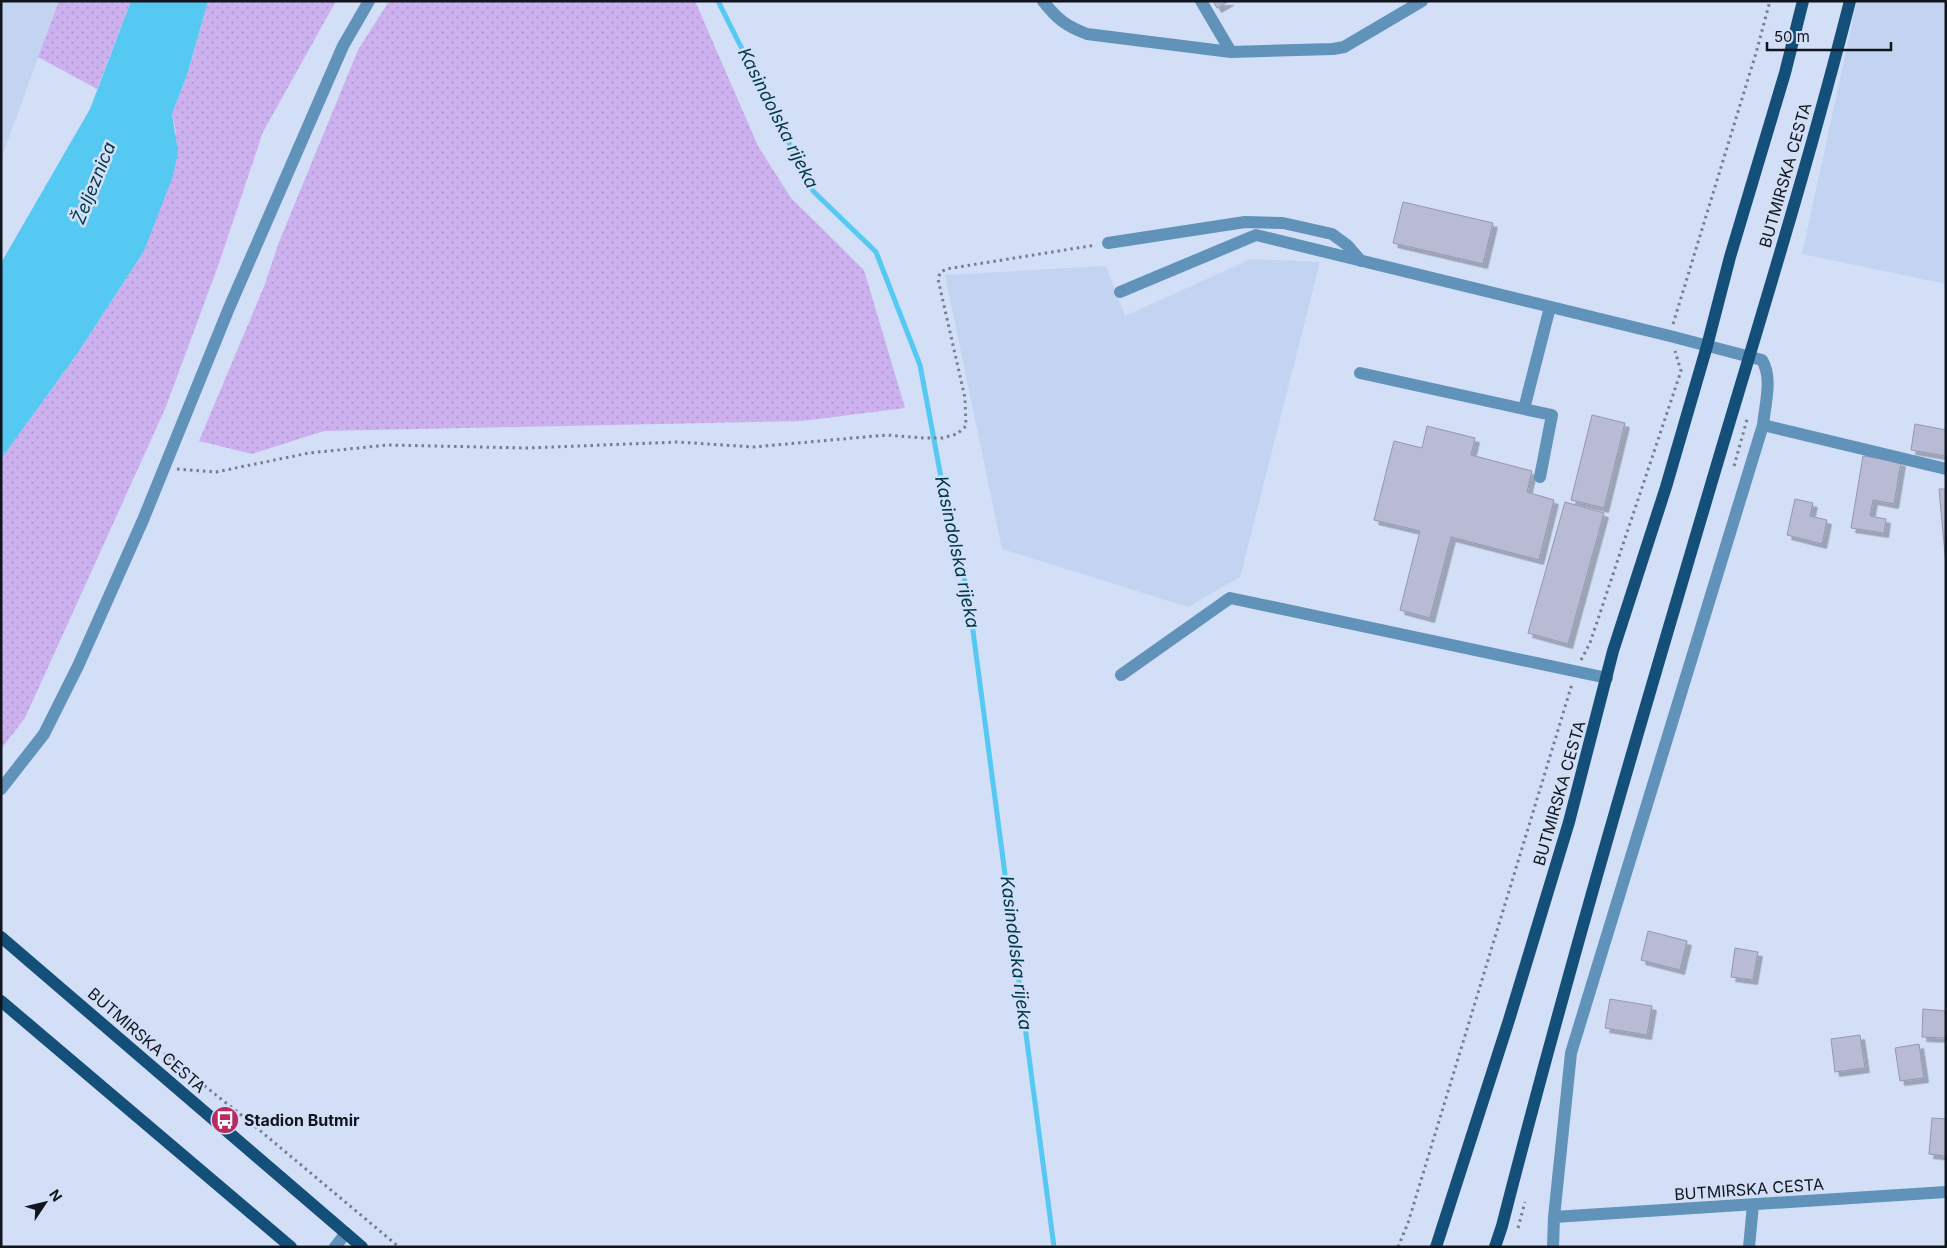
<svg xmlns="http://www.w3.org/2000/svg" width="1947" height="1248" font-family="Inter,sans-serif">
	<defs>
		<pattern id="grass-dots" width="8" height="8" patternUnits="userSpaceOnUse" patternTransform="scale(1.25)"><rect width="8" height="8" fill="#ccb1ee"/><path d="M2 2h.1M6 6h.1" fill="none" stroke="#ae97cc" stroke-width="1.8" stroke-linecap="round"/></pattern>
		<filter id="shadow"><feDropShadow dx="4.5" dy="4.5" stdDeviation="0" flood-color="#0004"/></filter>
	</defs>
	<rect width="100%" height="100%" fill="#d2dff7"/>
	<path fill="#c3d3f2" d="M1 1H59L1 159Z
		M1857 1H1946V284L1802 254Z
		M1251 259 1320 262 1240 577 1188 607 1002 549 945 275 1106 266 1125 316Z"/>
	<path fill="url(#grass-dots)" d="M59 1H131L97 89 38 57Z
		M208 1H336L263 132 217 269 165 409 25 718 1 749V459L77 354 144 251 176 132 172 114 187 75Z
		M389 1H695L758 146 791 198 864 270 905 408 802 421 324 431 252 454 199 441 265 284 279 242 358 50Z"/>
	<path fill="#55c9f1" d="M131 1H208L187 75 172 114 178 152 173 176 144 251 77 354 1 459V263L90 109Z"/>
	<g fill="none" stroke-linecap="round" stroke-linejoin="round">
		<path stroke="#55c9f1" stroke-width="5" d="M718 1 813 191 876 252 920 365 949 520 968 593 1054 1247"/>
	</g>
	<path fill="#b9bad3" stroke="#9696af" filter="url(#shadow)" d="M1213 1H1229L1217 8Z
		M1403 202 1493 223 1483 264 1393 243Z
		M1592 415 1625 423 1604 508 1571 500Z
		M1915 424 1946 430V456L1911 450Z
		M1427 426 1475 438 1471 455 1532 471 1527 492 1554 500 1539 560 1451 537 1430 618 1400 610 1420 531 1374 520 1394 441 1422 448Z
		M1863 456 1901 462 1894 504 1873 500 1870 516 1886 519 1884 533 1851 528Z
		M1939 489H1946V565Z
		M1795 499 1813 503 1810 516 1827 520 1822 544 1787 535Z
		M1565 502 1604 513 1568 644 1528 633Z
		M1648 931 1687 941 1680 970 1641 960Z
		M1735 948 1758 952 1753 980 1731 977Z
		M1610 999 1652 1006 1647 1035 1605 1028Z
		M1923 1009 1946 1011V1038L1922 1037Z
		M1860 1035 1865 1068 1835 1072 1831 1039Z
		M1919 1044 1924 1078 1900 1081 1895 1048Z
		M1932 1118 1946 1119V1156L1929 1154Z"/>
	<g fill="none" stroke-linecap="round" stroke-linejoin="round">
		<path stroke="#757e8e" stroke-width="3" stroke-dasharray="2.5 4" stroke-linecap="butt" d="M1673 324 1756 53 1770 1
			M1734 466 1748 416
			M177 469 216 472 309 453 388 445 527 448 678 442 753 447 887 435 923 438H942L957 434 966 426 965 398 938 279 940 273 946 269 1096 245
			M1581 660 1590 643 1681 371 1675 351
			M123 1021 245 1118 399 1247
			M1518 1228 1525 1202
			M1398 1247 1408 1223 1572 684"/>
		<path stroke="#6192ba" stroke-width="12" d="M1043 1C1057 19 1066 26 1087 34L1231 52
			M1201 1 1231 52 1333 49 1344 47 1422 1
			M1108 243 1245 222 1283 223 1332 234 1347 245 1361 261
			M1120 292 1256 235 1670 336 1762 360C1773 378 1765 404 1763 425L1571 1053 1554 1217 1553 1247
			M1360 373 1524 409 1550 307
			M1524 409 1552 415 1540 477
			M1763 425 1946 469
			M1121 675 1230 598 1607 678
			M1 789 44 734 78 666 143 520 229 308 343 46 369 1
			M1554 1217 1946 1192
			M335 1247 346 1233
			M1749 1247 1753 1205"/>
		<path stroke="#134f78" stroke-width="12" d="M1 937 362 1247
			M1 1001 291 1247
			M1436 1247 1509 1020 1569 822 1613 651 1666 487 1707 346 1730 257 1785 73 1803 1
			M1495 1247 1502 1226C1569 964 1646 704 1723 444 1767 297 1812 150 1850 1"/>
	</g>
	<defs>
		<symbol id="bus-disc" viewBox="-11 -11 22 22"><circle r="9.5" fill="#b92b5e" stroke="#d2dff7"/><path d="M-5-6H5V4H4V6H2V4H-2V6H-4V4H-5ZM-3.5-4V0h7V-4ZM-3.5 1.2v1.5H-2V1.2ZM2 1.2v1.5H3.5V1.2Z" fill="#fff"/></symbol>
	</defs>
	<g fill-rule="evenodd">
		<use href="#bus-disc" x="209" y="1104" width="32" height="32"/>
	</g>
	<g text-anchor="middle" stroke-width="5" stroke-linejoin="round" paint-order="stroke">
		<g font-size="16" fill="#11151d" stroke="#d2dff7">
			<text transform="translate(1785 175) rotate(-74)" y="6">BUTMIRSKA CESTA</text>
			<text transform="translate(1559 793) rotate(-74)" y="6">BUTMIRSKA CESTA</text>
			<text transform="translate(147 1040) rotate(41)" y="6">BUTMIRSKA CESTA</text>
			<text transform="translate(1749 1189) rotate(-4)" y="6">BUTMIRSKA CESTA</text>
		</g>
		<g font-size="16" font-weight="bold" fill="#11151d" stroke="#d2dff7" text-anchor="start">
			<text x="244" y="1126">Stadion Butmir</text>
		</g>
		<g font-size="18" font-style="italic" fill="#003747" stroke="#d2dff7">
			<text transform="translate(778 118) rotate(63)" y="6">Kasindolska rijeka</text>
			<text transform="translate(94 183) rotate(-68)" y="6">Željeznica</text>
			<text transform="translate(957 552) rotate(78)" y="6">Kasindolska rijeka</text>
			<text transform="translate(1016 953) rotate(83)" y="6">Kasindolska rijeka</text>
		</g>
	</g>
	<rect width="1947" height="1248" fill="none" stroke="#11151d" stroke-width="5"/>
	<g transform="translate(45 1203) rotate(55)" stroke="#d2dff7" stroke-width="4" paint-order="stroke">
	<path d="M0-4L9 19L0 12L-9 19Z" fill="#11151d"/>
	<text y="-8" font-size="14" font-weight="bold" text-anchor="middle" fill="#11151d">N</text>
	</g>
	<path d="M1767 42v8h124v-8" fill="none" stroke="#11151d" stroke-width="2.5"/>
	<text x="1774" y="42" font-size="15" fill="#11151d" stroke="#d2dff7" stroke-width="4" paint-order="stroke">50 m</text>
</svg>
